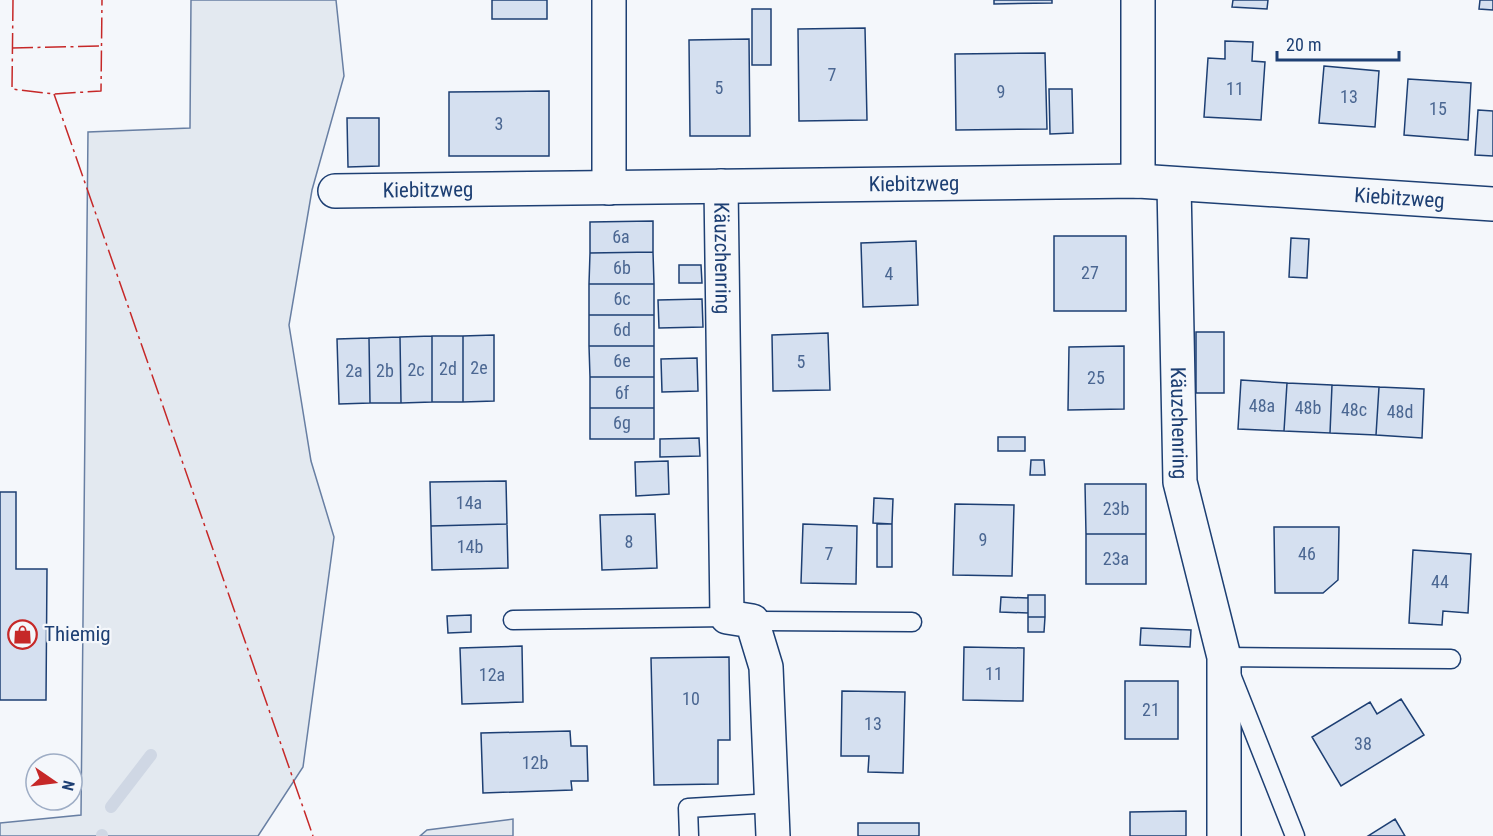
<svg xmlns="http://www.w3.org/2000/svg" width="1493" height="836" font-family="'Roboto Condensed',sans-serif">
	<rect width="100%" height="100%" fill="#f4f7fb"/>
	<path fill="#e3e9f0" stroke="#687fa3" stroke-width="1.5" d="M191 0H336L344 76 312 190 289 325 311 461 334 537 303 767 258 836H0V823L81 815 88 132 190 128Z
		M513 819V836H420L427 830Z"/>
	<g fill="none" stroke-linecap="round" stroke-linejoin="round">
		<path stroke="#cfd7e4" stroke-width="12" d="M111 807 151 755
			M102 836V835"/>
	</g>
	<path fill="#d5e0f0" stroke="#1d3f73" stroke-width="1.5" d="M492 0H547V19H492Z
		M994 0H1052V3L994 4Z
		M1233 0H1268L1267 9 1232 7Z
		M1480 0H1493V10L1479 9Z
		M752 9H771V65H752Z
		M865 28 867 120 799 121 798 29Z
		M749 39 750 136H690L689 40Z
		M1225 41 1253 42 1252 61 1265 62 1261 120 1204 117 1208 58 1225 59Z
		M1045 53 1047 129 956 130 955 54Z
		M1324 66 1379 71 1375 127 1319 123Z
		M1408 79 1471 83 1468 140 1404 135Z
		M1049 89H1072L1073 133 1050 134Z
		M549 91V156H449V92Z
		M1478 110 1493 111V156L1475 155Z
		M347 118H379V166L348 167Z
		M653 221V252L590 253V222Z
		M1054 236H1126V311H1054Z
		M1291 238 1309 239 1307 278 1289 277Z
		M916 241 918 305 863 307 861 243Z
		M653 252 654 284H589L590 253Z
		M679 265H701L702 283H679Z
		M589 284H654V315H589Z
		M702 299 703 327 659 328 658 300Z
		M589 315H654V346H589Z
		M1196 332H1224V393H1196Z
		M828 333 830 390 773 391 772 335Z
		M494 335V401L463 402V336Z
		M432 336V402L401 403 400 337Z
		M432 336H463V402H432Z
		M400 337 401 403H370L369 338Z
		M369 338 370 403 339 404 337 339Z
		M589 346H654V377H590Z
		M1124 346V409L1068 410 1069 347Z
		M697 358 698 391 662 392 661 359Z
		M590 377H654V408H590Z
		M1241 380 1287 383 1284 431 1238 429Z
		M1287 383 1332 385 1330 433 1284 431Z
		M1332 385 1379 387 1376 435 1330 433Z
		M1379 387 1424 389 1422 438 1376 435Z
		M590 408H654V439H590Z
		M998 437H1025V451H998Z
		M699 438 700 456 660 457V439Z
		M1031 460H1044L1045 475H1030Z
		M668 461 669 494 636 496 635 462Z
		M506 481 507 524 431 526 430 482Z
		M1085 484H1146V534H1086Z
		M0 492H16V569H47L46 700H0Z
		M874 498 893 499 892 524 873 523Z
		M955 504 1014 505 1012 576 953 575Z
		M655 514 657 568 602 570 600 515Z
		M507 524 508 568 432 570 431 526Z
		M803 524 857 526 856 584 801 583Z
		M877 524H892V567H877Z
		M1274 527H1339L1338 580 1323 593H1275Z
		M1086 534H1146V584H1086Z
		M1413 550 1471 554 1468 613 1443 611 1442 625 1409 623Z
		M1028 595H1045V617H1028Z
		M1001 597 1028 598V613L1000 612Z
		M471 615V632L448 633 447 616Z
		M1028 617H1045L1044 632H1028Z
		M1141 628 1191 630 1190 647 1140 645Z
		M522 646 523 702 462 704 460 648Z
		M964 647 1024 648 1023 701 963 700Z
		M729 657 730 740H718V784L654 785 651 658Z
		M1125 681H1178V739H1125Z
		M842 691 905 692 903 773 868 772 869 756H841Z
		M1401 699 1424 735 1341 786 1312 737 1370 702 1377 714Z
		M570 731 571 746H587L588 781H571L572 790 483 793 481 733Z
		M1186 811V836H1130V812Z
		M1395 819 1405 836H1368Z
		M858 823H919V836H858Z"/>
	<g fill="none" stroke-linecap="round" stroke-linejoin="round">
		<defs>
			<path id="lane" d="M513 620 727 617
				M752 621 912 622
				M689 836 688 808 772 803
				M1295 836 1224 657 1451 659"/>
			<g id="street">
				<path d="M1138 181V0"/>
				<path id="s1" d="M1174 185 1180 482 1224 657V836"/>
				<path id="s2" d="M721 186 727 617 752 621 766 667 773 836"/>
				<path d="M609 188V0"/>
				<path id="s3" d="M335 191 1138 181 1493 204"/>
			</g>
		</defs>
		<use href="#lane" stroke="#1d3f73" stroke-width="21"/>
		<use href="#street" stroke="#1d3f73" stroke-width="36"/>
		<use href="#lane" stroke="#f4f7fb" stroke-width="18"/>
		<use href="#street" stroke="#f4f7fb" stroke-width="33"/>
		<path stroke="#c62828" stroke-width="1.5" stroke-dasharray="21 4.5 3 4.5" stroke-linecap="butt" d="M13 0 12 89 54 94 101 91 102 0
			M12 48 102 46
			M54 94 313 836"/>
	</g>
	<defs>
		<symbol id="shop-ring" viewBox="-11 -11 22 22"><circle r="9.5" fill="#f4f7fb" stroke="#c62828" stroke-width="1.5"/><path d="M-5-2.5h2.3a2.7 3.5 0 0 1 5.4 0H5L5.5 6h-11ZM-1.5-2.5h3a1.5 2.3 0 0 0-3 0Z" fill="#c62828"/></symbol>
	</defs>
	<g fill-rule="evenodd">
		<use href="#shop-ring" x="6" y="618" width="33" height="33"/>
	</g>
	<g text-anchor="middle" stroke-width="4.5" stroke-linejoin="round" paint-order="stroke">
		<g font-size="18" fill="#4b6792">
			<text x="832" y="81">7</text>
			<text x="719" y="94">5</text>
			<text x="1235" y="95">11</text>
			<text x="1001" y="98">9</text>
			<text x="1349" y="103">13</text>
			<text x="1438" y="115">15</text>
			<text x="499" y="130">3</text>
			<text x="621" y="243">6a</text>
			<text x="622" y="274">6b</text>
			<text x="1090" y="279">27</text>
			<text x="889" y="280">4</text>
			<text x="622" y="305">6c</text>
			<text x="622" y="336">6d</text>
			<text x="622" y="367">6e</text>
			<text x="801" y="368">5</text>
			<text x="479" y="374">2e</text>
			<text x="448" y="375">2d</text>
			<text x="416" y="376">2c</text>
			<text x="354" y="377">2a</text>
			<text x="385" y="377">2b</text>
			<text x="1096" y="384">25</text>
			<text x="622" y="399">6f</text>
			<text x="1262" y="412">48a</text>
			<text x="1308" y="414">48b</text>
			<text x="1354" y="416">48c</text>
			<text x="1400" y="418">48d</text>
			<text x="622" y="429">6g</text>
			<text x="469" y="509">14a</text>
			<text x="1116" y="515">23b</text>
			<text x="983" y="546">9</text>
			<text x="629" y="548">8</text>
			<text x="470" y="553">14b</text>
			<text x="829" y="560">7</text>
			<text x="1307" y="560">46</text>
			<text x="1116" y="565">23a</text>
			<text x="1440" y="588">44</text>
			<text x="994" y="680">11</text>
			<text x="492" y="681">12a</text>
			<text x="691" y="705">10</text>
			<text x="1151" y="716">21</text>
			<text x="873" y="730">13</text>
			<text x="1363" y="750">38</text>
			<text x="535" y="769">12b</text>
		</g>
		<g font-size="21" fill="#1d3f73" stroke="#f4f7fb">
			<text dy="7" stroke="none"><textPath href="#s3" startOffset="579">Kiebitzweg</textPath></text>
			<text dy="7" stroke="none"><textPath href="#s3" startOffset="93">Kiebitzweg</textPath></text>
			<text dy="7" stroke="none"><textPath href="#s3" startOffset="1065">Kiebitzweg</textPath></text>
			<text dy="7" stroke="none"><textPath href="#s2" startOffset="72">Käuzchenring</textPath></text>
			<text dy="7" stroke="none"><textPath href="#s1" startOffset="238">Käuzchenring</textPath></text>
		</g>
		<g font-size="21" fill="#1d3f73" stroke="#f4f7fb" text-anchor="start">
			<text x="44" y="641">Thiemig</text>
		</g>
	</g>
	<g transform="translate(54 782) rotate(104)"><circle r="28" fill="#f4f7fb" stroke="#9eadc5" stroke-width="1.5"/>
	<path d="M0-4.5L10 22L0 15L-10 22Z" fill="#c62828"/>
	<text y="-9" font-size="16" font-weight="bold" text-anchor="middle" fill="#1d3f73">N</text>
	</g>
	<path d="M1277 51v9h122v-9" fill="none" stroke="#1d3f73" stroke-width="3"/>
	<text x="1286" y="51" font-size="18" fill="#1d3f73" stroke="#f4f7fb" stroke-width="4.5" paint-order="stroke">20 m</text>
</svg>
